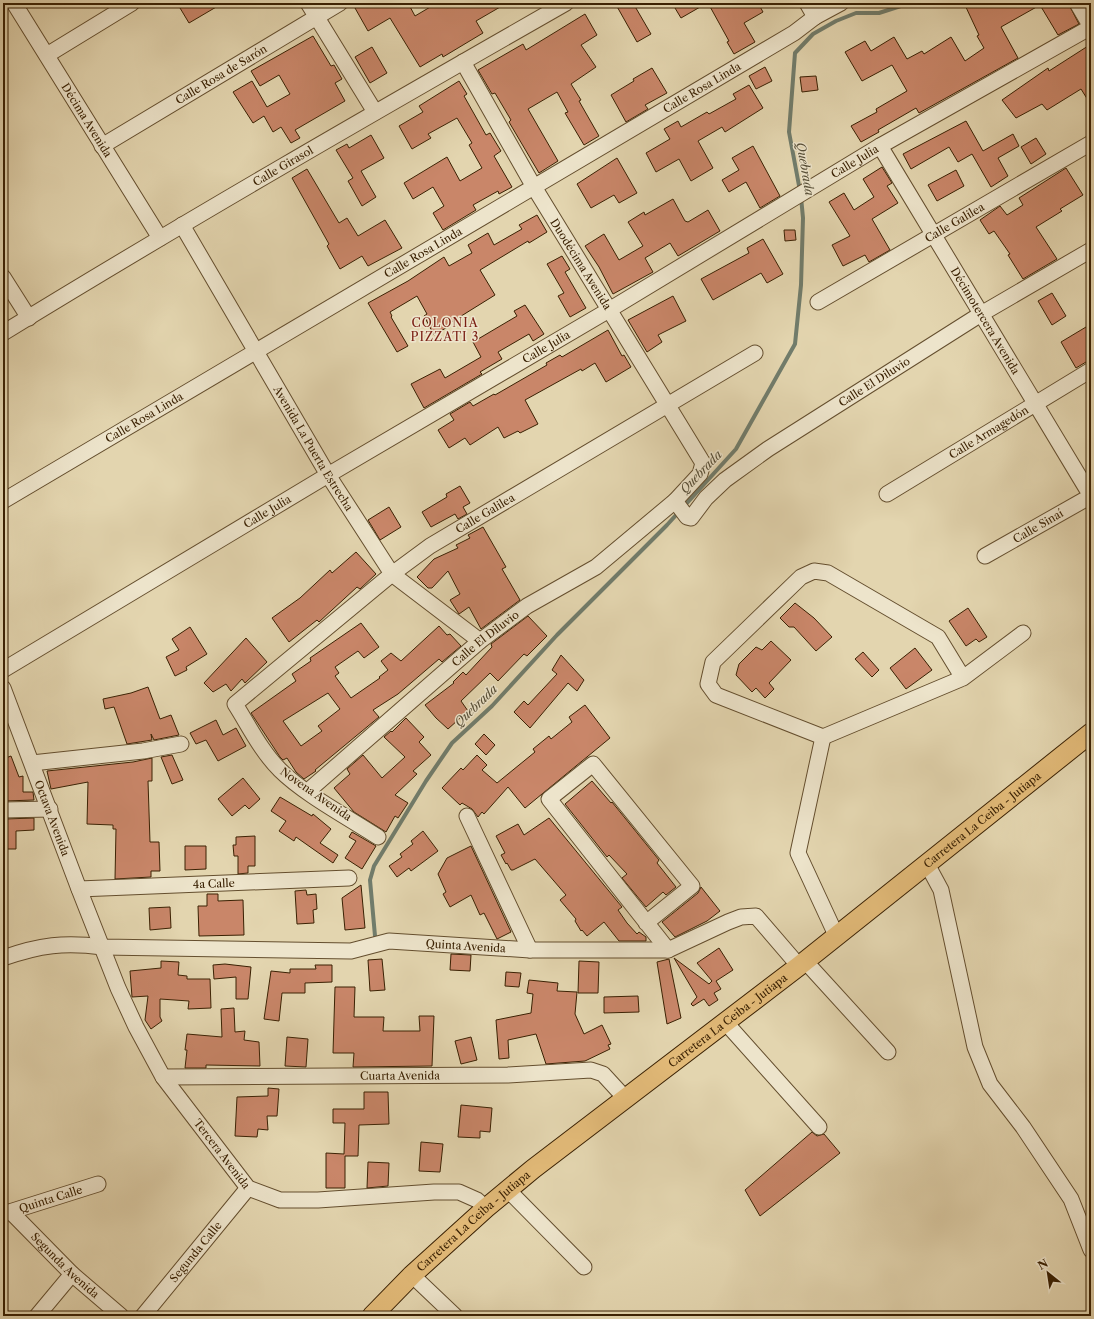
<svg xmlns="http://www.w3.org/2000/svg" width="1094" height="1319" font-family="'Libre Caslon Text',serif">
	<rect width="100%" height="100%" fill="#e3d5af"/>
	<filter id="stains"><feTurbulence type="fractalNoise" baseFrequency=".005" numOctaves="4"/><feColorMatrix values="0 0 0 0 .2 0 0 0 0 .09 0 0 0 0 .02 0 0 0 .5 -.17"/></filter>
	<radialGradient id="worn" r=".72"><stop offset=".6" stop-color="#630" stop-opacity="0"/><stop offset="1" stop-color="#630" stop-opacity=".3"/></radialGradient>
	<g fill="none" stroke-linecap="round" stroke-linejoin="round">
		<path stroke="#717c6b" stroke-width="4" d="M800 191 789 132 795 53 813 34 836 21 856 13H879L910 3
			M375 936 370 880 374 866 426 781 452 743 492 706 557 635 667 525 736 449 795 344 801 285 803 218 801 197"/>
	</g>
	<path fill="#c98669" stroke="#3a2103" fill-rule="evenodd" d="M177 3H223L189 23Z
		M364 3H408L415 16 437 3H507L476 21 483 33 443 57 442 54 420 67 390 18 368 31 355 8Z
		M615 3H633L651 34 637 42Z
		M672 3H707L681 18Z
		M708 3H758L763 12 744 23 755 42 734 54 727 42 729 41Z
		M964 3H1068L1079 24 1058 35 1040 5 1001 27 1018 58 919 113 916 108 878 130 879 132 861 142 851 126 877 112 876 109 907 91 892 65 862 81 845 52 865 41 871 51 894 37 907 59 922 51 924 54 951 37 965 61 984 48 977 36 979 35Z
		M585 14 597 35 581 45 596 67 571 84 581 100 579 101 599 136 584 145 565 113 568 112 557 92 528 109 558 161 539 173 509 122 511 120 495 93 492 94 478 70 523 44 526 50Z
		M313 36 331 66 334 65 342 79 335 83 345 101 295 130 300 138 291 143 281 127 273 132 264 116 253 123 233 92 252 81 267 107 290 94 279 75 260 86 251 71Z
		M1088 46 1091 52V105L1081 89 1047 110 1042 104 1016 118 1002 100 1048 68 1049 71Z
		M372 47 387 73 370 83 355 57Z
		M765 67 772 81 756 89 749 76Z
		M652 68 667 93 645 105 648 109 626 122 611 95 634 81 633 79Z
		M816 76 818 90 802 92 800 77Z
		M459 81 467 94 464 96 486 135 490 133 501 151 494 156 512 187 499 194 498 191 473 205 476 210 443 230 433 213 444 206 433 187 413 199 404 183 447 157 460 181 482 168 469 145 472 143 457 118 428 134 431 138 412 149 399 126 423 112 419 106Z
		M749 85 763 108 725 132 722 127 698 141 713 168 691 181 679 159 656 172 646 153 670 139 664 129 678 121 681 127 707 112 709 114 736 99 733 94Z
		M966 121 983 151 1013 134 1019 146 998 158 1008 176 991 187 972 154 958 162 949 147 911 169 903 154Z
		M371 135 384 158 361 171 376 197 362 206 348 181 353 178 336 150 347 144 349 148Z
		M1036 138 1046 154 1031 164 1021 147Z
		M753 146 780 196 760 208 746 182 729 192 722 180 739 170 732 158Z
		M617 158 637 193 619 203 614 195 591 208 577 184Z
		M882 167 892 183 887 186 898 203 872 219 890 250 869 262 865 255 843 266 832 245 850 236 829 202 844 193 854 210 874 197 863 179Z
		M1066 168 1083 195 1060 209 1062 211 1036 227 1057 259 1023 279 1008 255 1010 254 994 231 989 234 980 220 1000 206 1007 215 1023 205 1019 198Z
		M307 169 339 223 347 218 358 236 385 220 402 248 368 266 362 256 340 269 327 246 329 244 292 178Z
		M956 170 964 186 937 201 928 185Z
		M673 199 685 221 688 222 708 210 720 231 678 256 670 243 645 258 653 272 613 294 599 267 585 246 604 234 619 260 643 246 628 222 644 212 645 215Z
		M537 215 547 232 529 243 528 241 480 270 495 295 450 323 451 325 434 335 424 316 427 314 417 296 390 312 392 316 391 317 408 346 397 352 368 303 408 281 444 257 449 266 472 253 468 245 488 233 494 245 522 229 519 225Z
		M784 230H795L796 240 785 241Z
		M763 239 783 274 767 283 761 273 713 300 701 279 749 253 747 248Z
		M562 256 570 269 565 272 586 308 570 317 558 296 564 293 547 264Z
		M1052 293 1066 316 1052 325 1038 301Z
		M673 296 686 321 658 335 662 342 647 352 628 320Z
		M525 305 544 334 533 341 529 334 498 352 502 359 480 372 482 374 424 408 411 384 440 369 445 378 481 357 473 342 517 316 514 311Z
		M1091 324V359L1076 368 1061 342Z
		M608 330 622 356 624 355 631 367 606 382 595 363 582 371 581 369 525 400 538 424 520 433 518 431 504 438 498 427 470 445 465 438 449 448 438 430 454 420 450 414 470 402 473 406 494 394 495 395 547 365 546 363 560 355 562 357Z
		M460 486 470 503 463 507 467 514 458 519 455 514 431 527 422 512 447 497 446 494Z
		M389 507 401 527 380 540 368 520Z
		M483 527 506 567 502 569 520 600 481 629 469 607 459 614 450 600 460 594 448 571 432 588H428L417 577 434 559 458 548 456 545 470 538 468 535Z
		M356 552 376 574 360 589 357 587 319 622 317 620 289 642 272 618 300 598 330 570 332 573Z
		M795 603 814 618 832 637 816 651 794 627H789L780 618Z
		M968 608 987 637 979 642 976 639 966 646 949 621Z
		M528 616 547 636 527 656 524 654 498 681 490 673 461 701 468 711 448 729 436 718 425 705 454 683 453 682 463 672 466 675 492 647 491 644Z
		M361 623 379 647 364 658 358 651 335 667 339 673 335 676 351 698 380 678 379 677 388 670 381 661 391 653 401 661 439 626 447 635 450 634 461 646 442 662 439 659 398 694 373 710 379 717 315 770 316 771 304 779 296 772 287 758 283 760 280 757 251 713 296 681 292 674 311 661 310 658ZM328 693 340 709 318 726 322 731 301 746 283 721Z
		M190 627 207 654 186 667 187 670 175 676 166 657 179 650 172 639Z
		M246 638 267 662 245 683 242 679 231 691 226 684 213 692 204 683Z
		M771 641 791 660 769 683 774 689 765 698 756 688 752 692 736 675 739 664 756 647 762 650Z
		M915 648 932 670 906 689 890 668Z
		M863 652 879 670 872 677 855 659Z
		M561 655 584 680 577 691 568 683 530 728 514 712 524 701 528 705 557 674 552 670Z
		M148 687 160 719 171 715 179 735 154 740 151 734 152 740 127 744 114 707 105 709 103 699 131 693Z
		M585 705 610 738 525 808 508 787 484 814 482 812 478 817 472 809 462 803 460 805 442 788 461 768 463 770 477 755 487 765 482 770 497 783 535 752 533 749 549 736 551 739 572 722 569 717Z
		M406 718 424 737 419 742 431 755 413 771 417 774 395 795 408 803 398 818 395 816 386 832 354 812 334 788 350 774 347 769 363 755 382 778 405 757 384 737 391 731 392 732Z
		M216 720 223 735 236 728 246 746 218 761 206 740 196 744 190 733Z
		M484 734 495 745 486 755 475 744Z
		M172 755 183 780 172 784 161 757Z
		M11 756 19 777 23 776V792H33L34 800 5 801 3 759Z
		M152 758V781H148L150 842H159L160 871H151V877L115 879 116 829H113V825L87 824 88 782 51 789 47 771 133 762Z
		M243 778 260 799 249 809 245 805 232 816 218 799Z
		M592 781 611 803 612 802 659 860 657 863 676 887 666 895 663 892 646 907 622 878 627 874 609 855 607 857 565 804Z
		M280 797 312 816 313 814 331 829 320 843 338 855 333 863 296 837 294 841 279 831 286 821 271 811Z
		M34 818V830L16 831V849H3V823H5V819Z
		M549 818 622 907 618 910 627 923 637 934 639 932 646 937V941H619L604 922 587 936 582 930 581 931 575 921 576 919 560 900 566 895 535 859 513 870H511L507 863 506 864 501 855 505 853 496 836 518 824 524 835Z
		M423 831 438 851 411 871 409 868 397 877 389 866 402 857 400 854 413 844 411 841Z
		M352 832 376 846 362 869 345 858 356 841 349 837Z
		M255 836V866H248V873L238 874V856H234L233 845H236V837Z
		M185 846H206V869L185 870Z
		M471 846 511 932 497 939 484 913 480 915 471 895 450 907 443 894 446 892 438 874 447 858Z
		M361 885 365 928 345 930 342 898Z
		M701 887 720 911 707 921 675 937 662 922 698 893Z
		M306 890 307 895 316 894 317 909 313 910 314 923 297 924 295 891Z
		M207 894H218V901L243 900 244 935 199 936 198 906H207Z
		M170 907 171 928 150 930 149 908Z
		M719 948 733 970 716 981 721 989 714 993 718 1000 709 1006 704 999 693 1006 691 1004 697 997 674 958 709 984 712 981 697 963Z
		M451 954 471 955 470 971 450 970Z
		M382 959 385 990 370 991 368 960Z
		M669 959 681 1018 667 1024 657 962Z
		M161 961 179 962 178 975 187 976V979H210L211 1008 188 1009 189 1001 160 999V1017L162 1021 151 1029 145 1020 148 996 132 997 130 971 161 968Z
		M579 961 599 962 598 993H578Z
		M225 964 251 967 248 999H236V977L214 979 213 965Z
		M315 965H332V982L305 983V993H282L279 1021 264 1019 271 971 290 973V969H316Z
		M506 972 521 973 519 987 505 986Z
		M529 980 558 983 557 991 577 992 575 1014 584 1034 602 1025 611 1044 608 1045 610 1049 585 1061 546 1064 536 1034 508 1040 509 1058 499 1059 496 1020 531 1013 533 994 527 993Z
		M335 987H355L354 1017H384L383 1031H420L419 1016H434L432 1066 353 1067 354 1053H333Z
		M638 996 639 1012 604 1013V997Z
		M234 1008 235 1032 245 1031 244 1040 259 1042 260 1066 206 1065V1068H185L187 1050H185L187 1034 222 1037 221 1009Z
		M287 1037 308 1039 306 1067 285 1066Z
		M471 1037 477 1060 461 1064 455 1041Z
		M268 1088 279 1089 277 1116H267L268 1130 258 1129 257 1137 235 1136 237 1097 268 1096Z
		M364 1092H388L389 1124 359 1125 358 1156H345V1188H326V1153L344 1154 345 1123H333V1109H364Z
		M461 1105 492 1108 490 1132 480 1131V1138L458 1137Z
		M812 1132 817 1136 824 1134 840 1153 760 1216 745 1190Z
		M421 1142 443 1144 440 1172 419 1171Z
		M368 1162 389 1163 388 1186 367 1188Z"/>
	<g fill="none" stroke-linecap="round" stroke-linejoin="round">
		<defs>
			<g id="minor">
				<path id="s1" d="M14 3 160 238"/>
				<path d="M308 3 375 112"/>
				<path d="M807 3 815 17"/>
				<path d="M1077 3 1091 27"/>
				<path d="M47 55 132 3"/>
				<path id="s2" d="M102 146 340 3"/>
				<path id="s3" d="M880 146 1091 496 985 556"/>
				<path id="s4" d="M182 225 328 475 392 574 480 641"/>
				<path d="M3 277 29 318"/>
				<path id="s5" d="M818 302 1091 143"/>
				<path id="s6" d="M3 333C189 219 377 111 566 3"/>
				<path id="s7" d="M887 494 1091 370"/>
				<path id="s8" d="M3 501 794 33 815 17 841 3"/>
				<path id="s9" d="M675 501 687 517 691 518 706 498 725 480 768 449 981 314 1091 250"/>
				<path id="s10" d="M3 670 328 475 609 310 880 146 1091 27"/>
				<path d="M963 678 938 637 828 573 814 571 801 577 713 662 708 684 716 695 823 737 963 678 1023 633"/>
				<path id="s11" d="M3 688 79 889 118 988 136 1027 163 1077 248 1188 280 1200H318L434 1192H459L477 1200 486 1208"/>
				<path d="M823 737 798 853 836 935"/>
				<path d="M32 763 143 751 181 744"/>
				<path id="s12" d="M308 791 480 641 527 606 596 567 675 501 700 474 703 463 534 187 463 62"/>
				<path d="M3 810 50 809"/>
				<path d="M467 816 530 950"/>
				<path id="s13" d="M378 837C349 818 304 794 280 770 261 751 249 726 235 704L392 574 430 546 755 353"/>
				<path d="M927 864 941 890 975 1047 990 1084 1023 1127 1071 1199 1091 1250"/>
				<path id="s14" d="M79 889 349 878"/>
				<path d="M646 923 692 886 593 764 549 799 668 950"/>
				<path id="s15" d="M3 958C40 945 64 942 103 947L351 951 389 941 530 950H668L728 922 741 917 756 916 799 966"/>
				<path d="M805 961 888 1052"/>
				<path d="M726 1023 819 1127"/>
				<path id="s16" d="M163 1077 508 1075 591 1070 603 1074 625 1098"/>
				<path d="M508 1190 584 1267"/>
				<path id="s17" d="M11 1212 72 1274 121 1316"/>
				<path id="s18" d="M3 1214 98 1184"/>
				<path d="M412 1275 455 1316"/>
				<path d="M37 1316 72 1274"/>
				<path id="s19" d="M143 1316 248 1188"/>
			</g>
			<g id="major">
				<path id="s20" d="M372 1316 412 1275 486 1208 533 1169 799 966 1091 733"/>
			</g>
		</defs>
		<use href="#minor" stroke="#644e2e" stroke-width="17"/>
		<use href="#major" stroke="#3a2103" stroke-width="21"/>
		<use href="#minor" stroke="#ede4cb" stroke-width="15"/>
		<use href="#major" stroke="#e2ba78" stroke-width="19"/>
	</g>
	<g text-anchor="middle" stroke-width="3" stroke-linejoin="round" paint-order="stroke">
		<g font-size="11" fill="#3a2103" stroke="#ede4cb">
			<text dy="4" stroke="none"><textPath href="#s2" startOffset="139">Calle Rosa de Sarón</textPath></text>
			<text dy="4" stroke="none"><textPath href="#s8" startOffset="812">Calle Rosa Linda</textPath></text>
			<text dy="4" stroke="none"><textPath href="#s1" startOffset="138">Décima Avenida</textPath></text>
			<text dy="4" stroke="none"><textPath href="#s10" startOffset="992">Calle Julia</textPath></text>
			<text dy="4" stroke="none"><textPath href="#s6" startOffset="326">Calle Girasol</textPath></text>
			<text dy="4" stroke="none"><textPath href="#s5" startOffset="158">Calle Galilea</textPath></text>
			<text dy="4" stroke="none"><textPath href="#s8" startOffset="488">Calle Rosa Linda</textPath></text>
			<text transform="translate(581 264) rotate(58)" y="4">Duodécima Avenida</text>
			<text dy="4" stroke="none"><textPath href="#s3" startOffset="204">Décimotercera Avenida</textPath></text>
			<text dy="4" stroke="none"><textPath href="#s10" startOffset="632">Calle Julia</textPath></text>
			<text dy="4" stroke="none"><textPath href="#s9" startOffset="254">Calle El Diluvio</textPath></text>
			<text dy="4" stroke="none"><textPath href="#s8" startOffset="164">Calle Rosa Linda</textPath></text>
			<text dy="4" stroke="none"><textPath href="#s7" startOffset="119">Calle Armagedón</textPath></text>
			<text dy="4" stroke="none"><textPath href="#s4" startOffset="259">Avenida La Puerta Estrecha</textPath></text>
			<text dy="4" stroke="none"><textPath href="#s10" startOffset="308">Calle Julia</textPath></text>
			<text dy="4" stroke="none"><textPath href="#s13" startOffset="514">Calle Galilea</textPath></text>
			<text transform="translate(1038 526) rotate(-30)" y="4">Calle Sinaí</text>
			<text dy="4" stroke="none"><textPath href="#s12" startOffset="234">Calle El Diluvio</textPath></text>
			<text transform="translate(316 794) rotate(35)" y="4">Novena Avenida</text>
			<text dy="4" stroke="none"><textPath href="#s11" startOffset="139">Octava Avenida</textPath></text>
			<text dy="4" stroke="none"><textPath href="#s20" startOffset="787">Carretera La Ceiba - Jutiapa</textPath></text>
			<text dy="4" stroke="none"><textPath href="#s14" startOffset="135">4a Calle</textPath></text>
			<text dy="4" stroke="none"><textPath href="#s15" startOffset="466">Quinta Avenida</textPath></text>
			<text dy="4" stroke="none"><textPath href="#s20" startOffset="463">Carretera La Ceiba - Jutiapa</textPath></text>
			<text dy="4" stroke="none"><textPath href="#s16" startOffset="237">Cuarta Avenida</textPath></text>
			<text dy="4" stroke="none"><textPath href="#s11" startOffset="518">Tercera Avenida</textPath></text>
			<text dy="4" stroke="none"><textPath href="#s18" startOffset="50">Quinta Calle</textPath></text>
			<text dy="4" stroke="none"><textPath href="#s20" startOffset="139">Carretera La Ceiba - Jutiapa</textPath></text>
			<text dy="4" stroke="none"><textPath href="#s19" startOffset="83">Segunda Calle</textPath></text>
			<text dy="4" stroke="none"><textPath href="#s17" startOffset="76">Segunda Avenida</textPath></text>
		</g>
		<g font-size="12" font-style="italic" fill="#564e37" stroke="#ede4cb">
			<text transform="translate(805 169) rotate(80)" y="4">Quebrada</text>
			<text transform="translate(701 472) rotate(-46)" y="4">Quebrada</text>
			<text transform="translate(476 706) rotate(-44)" y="4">Quebrada</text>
		</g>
		<g font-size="12" letter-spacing="1" fill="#7a1f14" stroke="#ede4cb">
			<text x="445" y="327">COLONIA<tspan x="445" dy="14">PIZZATI 3</tspan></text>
		</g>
	</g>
	<rect width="1094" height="1319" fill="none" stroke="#e3d5af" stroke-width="16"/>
	<rect x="4" y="4" width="1086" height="1311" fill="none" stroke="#3a2103" stroke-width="2"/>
	<rect x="8" y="8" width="1078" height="1303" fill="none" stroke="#3a2103"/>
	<g transform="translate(1048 1273) rotate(330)" stroke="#ede4cb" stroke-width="3" paint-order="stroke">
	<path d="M0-3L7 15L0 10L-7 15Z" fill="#3a2103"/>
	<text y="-6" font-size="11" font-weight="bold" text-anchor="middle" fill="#3a2103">N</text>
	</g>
	<rect width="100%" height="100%" filter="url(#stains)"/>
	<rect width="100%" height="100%" fill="url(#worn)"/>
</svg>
